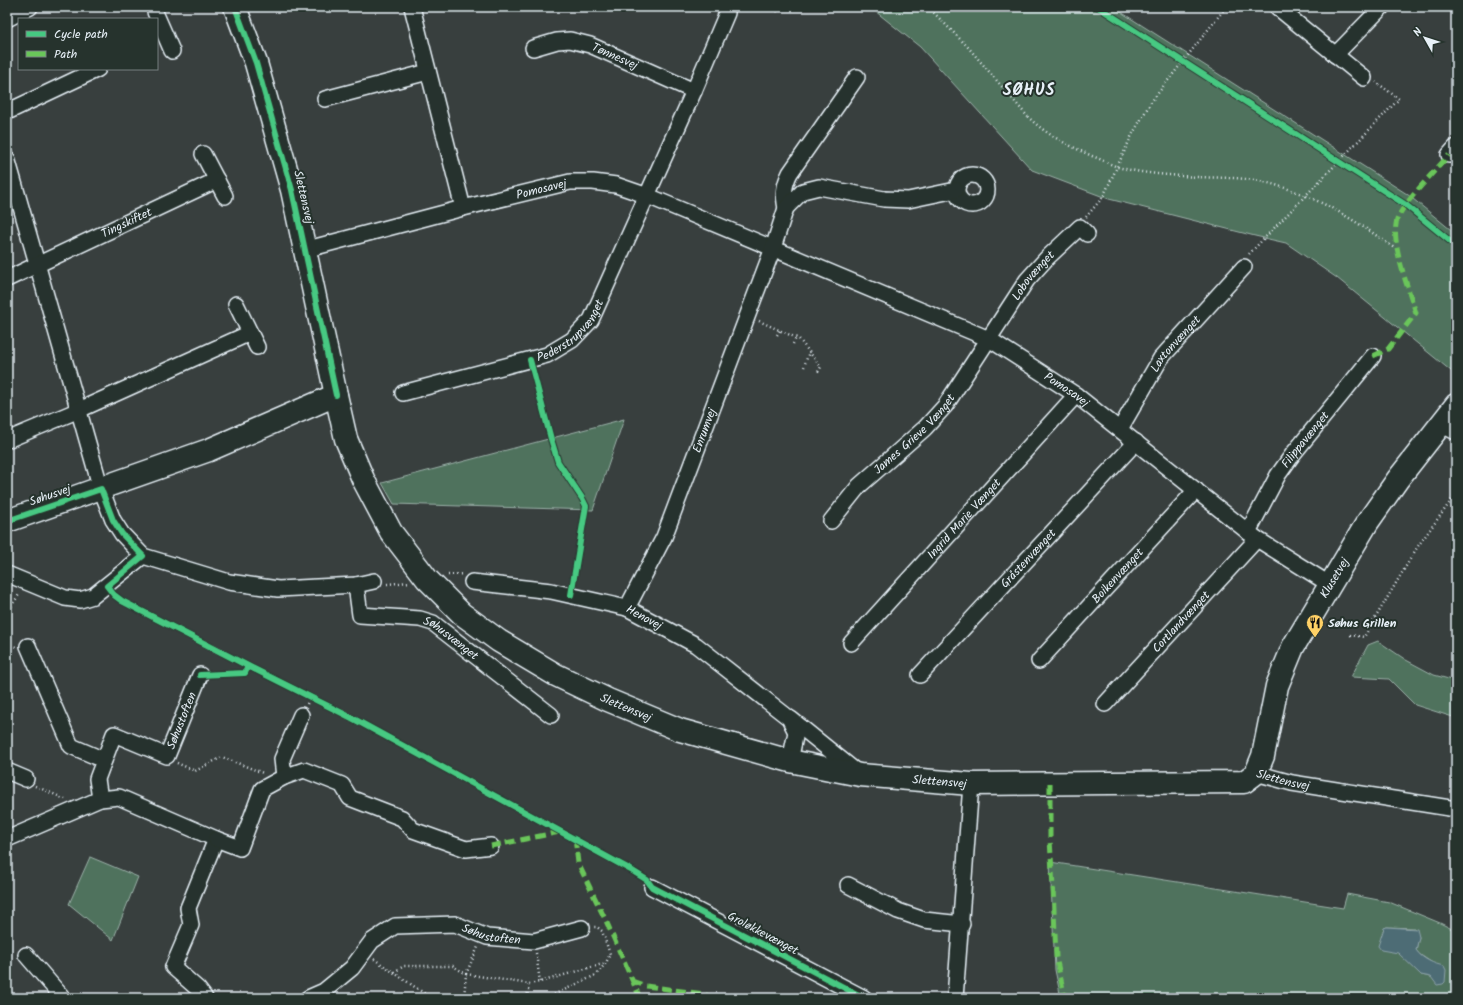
<svg xmlns="http://www.w3.org/2000/svg" width="1463" height="1005" font-family="Kalam,sans-serif">
	<rect width="100%" height="100%" fill="#383f3e"/>
	<filter id="ink" filterUnits="userSpaceOnUse"><feTurbulence type="fractalNoise" baseFrequency=".025" numOctaves="2"/><feDisplacementMap in="SourceGraphic" scale="8" xChannelSelector="R" yChannelSelector="G"/><feConvolveMatrix kernelMatrix="1 2 1 2 8 2 1 2 1" color-interpolation-filters="sRGB"/></filter>
	<g filter="url(#ink)">
		<path fill="#50725d" stroke="#9cb2aa" fill-rule="evenodd" d="M870 7H1113L1407 194 1456 234V375L1337 278 1286 243 1255 236 1109 199 1032 170 920 47Z
			M624 419 593 510 394 504 382 483Z
			M1378 641 1406 660 1434 675 1456 681V718L1415 705 1389 679 1351 677 1368 645Z
			M90 857 138 877 113 940 69 904Z
			M1050 862 1343 908 1347 894 1389 902 1440 923 1456 931V998H1061L1055 970ZM1387 927 1414 928 1419 937 1416 950 1419 954 1434 964 1431 977 1421 975 1403 957 1398 953 1384 928Z"/>
		<path fill="#4d6c74" stroke="#8ba1a9" d="M1387 927 1417 929 1419 937 1416 950C1422 959 1434 964 1444 966L1446 970 1445 982 1443 984 1437 985 1431 977 1421 975 1398 953 1381 950 1378 946 1384 928Z"/>
		<g fill="none" stroke-linecap="round" stroke-linejoin="round">
			<defs>
				<g id="street">
					<path d="M412 7 463 208"/>
					<path d="M1277 7 1364 78"/>
					<path d="M155 12 172 51"/>
					<path d="M7 19 30 7"/>
					<path id="s1" d="M533 48 557 41 570 40 590 45 694 91"/>
					<path d="M1335 55 1382 7"/>
					<path d="M325 99 428 72"/>
					<path d="M7 112 98 69"/>
					<path d="M203 154 225 196"/>
					<path d="M1449 155 1456 147"/>
					<path d="M7 158 101 489 113 520 122 534 143 556 229 582 278 589 356 585 374 581"/>
					<circle cx="972" cy="190" r="15"/>
					<path d="M786 208C783 194 784 185 790 173L857 77"/>
					<path id="s2" d="M304 250 463 208 570 182H593L616 185 648 196 989 339 1076 395 1257 539 1329 584"/>
					<path id="s3" d="M7 279 217 180"/>
					<path d="M236 304 257 347"/>
					<path id="s4" d="M403 393 547 355 572 340 591 320 694 91 727 13V7"/>
					<path d="M1440 424 1456 432"/>
					<path id="s5" d="M1120 429 1161 358 1244 267"/>
					<path d="M7 440 79 410 250 333"/>
					<path id="s6" d="M831 521 859 486 925 428 945 406 1027 280 1047 258 1080 227 1087 234"/>
					<path id="s7" d="M1248 532 1278 475 1293 454 1373 356"/>
					<path d="M7 574 65 598 80 600 93 596 143 556"/>
					<path id="s8" d="M472 582 551 591 627 608 696 645 789 718 796 732 790 761"/>
					<path id="s9" d="M356 585 360 615 420 619 433 623 551 715"/>
					<path id="s10" d="M627 608 664 537 773 248 786 208 803 191 819 187 884 199 908 200 956 190"/>
					<path id="s11" d="M851 643 1076 395"/>
					<path d="M28 646 71 746 104 760"/>
					<path id="s12" d="M1039 661 1196 490"/>
					<path id="s13" d="M920 675 1136 442"/>
					<path id="s14" d="M1105 704 1257 539"/>
					<path d="M791 719 858 773"/>
					<path d="M7 771 26 779"/>
					<path id="s15" d="M1256 773 1292 783 1456 809"/>
					<path d="M284 777 282 759 301 715"/>
					<path id="s16" d="M100 799 97 779 114 734 167 756 200 675"/>
					<path d="M7 839 100 799 119 797 216 839 188 908 191 925 173 967 198 989 205 998"/>
					<path d="M216 839 240 848 262 789 284 777 304 770 342 785 350 798 402 818 413 830 466 849 491 846"/>
					<path d="M848 885 898 911 924 920 962 924"/>
					<path d="M652 887 864 998"/>
					<path d="M26 955 63 998"/>
					<path id="s17" d="M308 998 324 991 352 968 372 941 395 926 455 924 487 937 534 941 582 928"/>
					<path d="M955 998 971 784"/>
				</g>
				<g id="secondary">
					<path id="s18" d="M235 7 256 63 292 190 336 395 346 439 363 479 391 532 427 579 462 614 499 641 556 675 608 700 680 730 790 761 860 775 971 784 1244 782 1256 773 1263 756 1277 686 1293 647 1367 523 1398 479 1456 405"/>
					<path d="M7 521 209 450 336 395"/>
				</g>
			</defs>
			<use href="#street" stroke="#e8f1f8" stroke-width="18"/>
			<use href="#secondary" stroke="#e8f1f8" stroke-width="25"/>
			<path stroke="#e8f1f8" stroke-width="2.5" stroke-dasharray="1 3" stroke-linecap="butt" d="M757 7 777 11 783 7
				M928 7 967 46 1028 117C1048 136 1068 145 1092 156 1101 159 1109 164 1118 167 1143 174 1170 175 1196 177 1217 178 1239 177 1260 181 1313 193 1354 219 1397 250
				M1086 217 1103 197 1132 135 1151 102 1226 7
				M1249 254 1399 99 1376 82
				M759 321 799 339 821 367 818 372
				M777 335 780 330
				M793 344 796 338
				M804 367 809 352
				M448 575 463 574
				M387 584 410 582
				M7 613 20 593
				M1350 635 1364 637 1418 546 1456 494
				M7 644 16 647
				M307 704 310 697
				M177 763 195 771 222 757 263 773
				M35 786 65 799
				M536 953 540 982
				M374 959 431 998
				M394 972 404 966H453L466 974 529 984 540 982 606 963
				M464 998 466 974 478 947
				M527 998 529 984
				M547 998 596 975 606 963 610 954 602 931 597 927H594"/>
			<use href="#street" stroke="#26332d" stroke-width="15"/>
			<use href="#secondary" stroke="#26332d" stroke-width="22"/>
			<path stroke="#6ac65a" stroke-width="5" stroke-dasharray="10 5" stroke-linecap="butt" d="M1373 356 1388 349 1416 313C1409 290 1390 242 1397 220 1402 204 1437 169 1449 155
				M1050 783V840L1053 887 1056 957 1065 998
				M575 838 578 863 607 923 640 998
				M491 846 560 832
				M632 981 646 986 704 994 712 998"/>
			<defs>
				<path id="cycleway" d="M235 7 256 63 292 190 336 395
					M1098 7 1406 205 1456 246
					M530 360 551 439 558 462 582 498 586 506 571 595
					M7 521 101 489 113 520 122 534 143 556 107 586 114 595 122 601 248 666 352 718 631 870 647 880 652 887 864 998
					M200 675 245 673 248 666"/>
			</defs>
			<use href="#cycleway" stroke="#26332d" stroke-width="8"/>
			<use href="#cycleway" stroke="#46c982" stroke-width="6"/>
		</g>
	</g>
	<defs>
		<symbol id="restaurant-pin" viewBox="-11 -11 22 30"><path d="M0 17L-7.5 6A9.5 9.5 0 1 1 7.5 6Z" fill="#ffd166" stroke="#26332d"/><path d="M-5-6h1v4h1v-4h1v4h1v-4h1v5L-1.5 .5V6h-2V.5L-5-1ZM5-6V6H3V1.5H1.5Q1.5-4 5-6Z" fill="#111"/></symbol>
	</defs>
	<g fill-rule="evenodd">
		<use href="#restaurant-pin" x="1305" y="613" width="20" height="27"/>
	</g>
	<g text-anchor="middle" stroke-width="4" stroke-linejoin="round" paint-order="stroke">
		<g font-size="12" fill="#e8f1f8" stroke="#26332d">
			<text dy="4" stroke="none"><textPath href="#s1" startOffset="86">Tønnesvej</textPath></text>
			<text dy="4" stroke="none"><textPath href="#s2" startOffset="245">Pomosavej</textPath></text>
			<text transform="translate(304 197) rotate(77)" y="4">Slettensvej</text>
			<text dy="4" stroke="none"><textPath href="#s3" startOffset="132">Tingskiftet</textPath></text>
			<text dy="4" stroke="none"><textPath href="#s6" startOffset="320">Lobovænget</textPath></text>
			<text dy="4" stroke="none"><textPath href="#s4" startOffset="183">Pederstrupvænget</textPath></text>
			<text dy="4" stroke="none"><textPath href="#s5" startOffset="102">Laxtonvænget</textPath></text>
			<text dy="4" stroke="none"><textPath href="#s2" startOffset="817">Pomosavej</textPath></text>
			<text dy="4" stroke="none"><textPath href="#s10" startOffset="194">Enrumvej</textPath></text>
			<text dy="4" stroke="none"><textPath href="#s6" startOffset="121">James Grieve Vænget</textPath></text>
			<text dy="4" stroke="none"><textPath href="#s7" startOffset="109">Filippavænget</textPath></text>
			<text transform="translate(50 495) rotate(-19)" y="4">Søhusvej</text>
			<text dy="4" stroke="none"><textPath href="#s11" startOffset="168">Ingrid Marie Vænget</textPath></text>
			<text dy="4" stroke="none"><textPath href="#s13" startOffset="159">Gråstenvænget</textPath></text>
			<text dy="4" stroke="none"><textPath href="#s12" startOffset="116">Boikenvænget</textPath></text>
			<text dy="4" stroke="none"><textPath href="#s18" startOffset="1704">Klusetvej</textPath></text>
			<text dy="4" stroke="none"><textPath href="#s8" startOffset="177">Henovej</textPath></text>
			<text dy="4" stroke="none"><textPath href="#s14" startOffset="112">Cortlandvænget</textPath></text>
			<text dy="4" stroke="none"><textPath href="#s9" startOffset="127">Søhusvænget</textPath></text>
			<text dy="4" stroke="none"><textPath href="#s18" startOffset="848">Slettensvej</textPath></text>
			<text dy="4" stroke="none"><textPath href="#s16" startOffset="164">Søhustoften</textPath></text>
			<text dy="4" stroke="none"><textPath href="#s18" startOffset="1172">Slettensvej</textPath></text>
			<text dy="4" stroke="none"><textPath href="#s15" startOffset="28">Slettensvej</textPath></text>
			<text dy="4" stroke="none"><textPath href="#s17" startOffset="213">Søhustoften</textPath></text>
			<text transform="translate(763 933) rotate(28)" y="4">Groløkkevænget</text>
		</g>
		<g font-size="12" font-weight="bold" fill="#e8f1f8" stroke="#26332d" text-anchor="start">
			<text x="1328" y="627">Søhus Grillen</text>
		</g>
		<g font-size="16" font-weight="bold" letter-spacing="1" fill="#e8f1f8" stroke="#26332d">
			<text x="1029" y="95">SØHUS</text>
		</g>
	</g>
	<rect width="1463" height="1005" fill="none" stroke="#26332d" stroke-width="24"/>
	<rect x="12" y="12" width="1439" height="981" fill="none" stroke="#e8f1f8" stroke-width="1.5" filter="url(#ink)"/>
	<rect x="18" y="18" width="140" height="52" fill="#26332d" stroke="#747f7e"/>
	<rect x="26" y="31" width="20" height="6" fill="#46c982" stroke="#747f7e"/>
	<text x="54" y="38" font-size="12" fill="#e8f1f8">Cycle path</text>
	<rect x="26" y="51" width="20" height="6" fill="#6ac65a" stroke="#747f7e"/>
	<text x="54" y="58" font-size="12" fill="#e8f1f8">Path</text>
	<g transform="translate(1425 38) rotate(309)" stroke="#26332d" stroke-width="3" paint-order="stroke">
	<path d="M0-3L7 15L0 10L-7 15Z" fill="#e8f1f8"/>
	<text y="-6" font-size="11" font-weight="bold" text-anchor="middle" fill="#e8f1f8">N</text>
	</g>
</svg>
